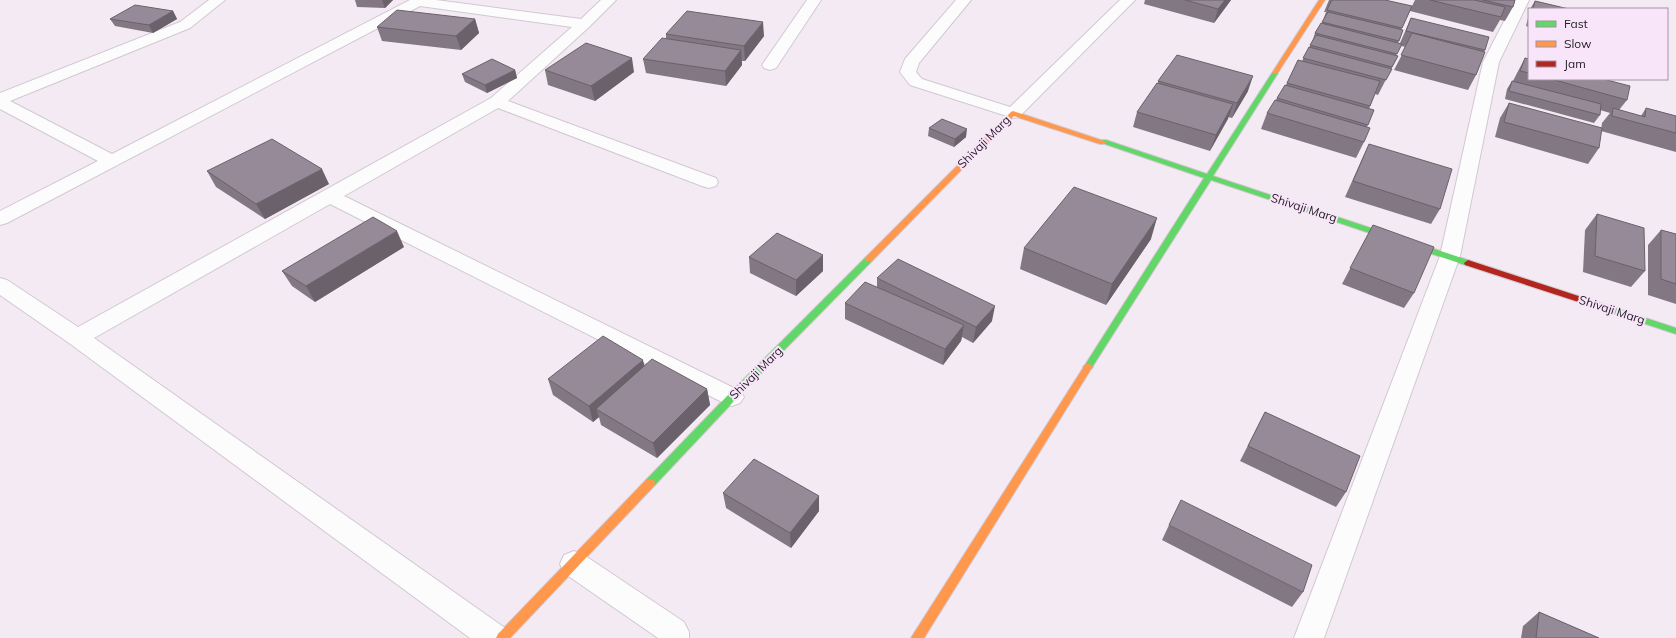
<svg xmlns="http://www.w3.org/2000/svg" width="1676" height="638" font-family="Mulish,sans-serif">
	<rect width="100%" height="100%" fill="#f4eaf4"/>
	<g fill="none" stroke-linecap="round" stroke-linejoin="round">
		<defs>
			<path id="street" d="M209 0H225L190 28 10 101 112 154 410 0H436L581 19 601 0H616L589 27 508 101 716 178 718 182 716 186 709 188 702 186 498 108 344 196 740 391 744 397 740 403 732 406 724 403 330 204 94 338 505 628 509 638H470L69 343 0 295V278L7 280 78 327 491 98 572 27 420 6 7 223 0 225V211L98 161 0 109V93L180 22Z
				M807 0H821L776 68 770 70 764 68 762 65Z
				M956 0H971L919 63 916 72 922 79 1010 107 1120 0H1135L1019 117 1013 118 910 85 900 72 905 59Z
				M1515 0H1529L1499 62 1460 256 1324 638H1294L1440 256 1483 62Z
				M574 551 584 555 684 622 689 632V638H658L564 573 560 564 564 555Z"/>
			<path id="fast" d="M1275 71 1278 73 1213 176 1471 261 1472 263 1471 265H1465L1211 180 1091 369H1085L1083 367 1085 365 1204 178 1099 142 1103 140H1106L1207 174 1272 73Z
				M869 256 873 259 872 261 735 400 654 486 650 487 646 486 645 483 646 480 729 394 866 257Z
				M1600 303 1676 328V334L1597 308 1596 306 1597 304Z"/>
			<path id="slow" d="M1319 0H1325L1277 74H1273L1272 73Z
				M1013 111 1107 142 1103 144H1100L1014 116 872 261H866L865 259 866 257 1011 112Z
				M1088 363 1091 365 1093 367 1091 369 924 638H911L1085 365Z
				M650 479 654 480 655 483 654 486 510 638H496L498 634 646 480Z"/>
			<path id="jam" d="M1468 260 1603 304 1604 306 1603 308H1597L1465 265 1464 263Z"/>
		</defs>
		<use href="#street" stroke="#d1c8d1" stroke-width="2"/>
		<use href="#fast" stroke="#d1c8d1" stroke-width="2"/>
		<use href="#slow" stroke="#d1c8d1" stroke-width="2"/>
		<use href="#jam" stroke="#d1c8d1" stroke-width="2"/>
		<use href="#street" fill="#fdfcfd" fill-rule="evenodd"/>
		<use href="#fast" fill="#63d668" fill-rule="evenodd"/>
		<use href="#slow" fill="#ff974d" fill-rule="evenodd"/>
		<use href="#jam" fill="#b3261e" fill-rule="evenodd"/>
	</g>
	<path fill="#827783" d="M355 0H393L385 8 357 7Z
		M1145 0H1231L1214 23 1144 4Z
		M1329 0H1385L1412 6 1415 0H1515L1513 7 1505 21 1500 20 1493 32 1410 11 1401 30H1403L1398 43H1400L1411 18 1485 50 1476 75 1468 90 1394 70 1406 47 1401 46 1396 55 1398 56 1378 95 1375 94 1369 109 1374 110 1367 127 1364 142 1356 158 1261 129 1267 113 1286 85 1298 60 1302 61 1312 42 1315 33 1322 23 1326 12H1324Z
		M1535 1 1569 9H1530Z
		M173 11 177 19 153 33 115 26 110 19Z
		M1529 14V27L1526 26Z
		M475 19 479 33 461 50 382 41 377 27Z
		M666 34 764 36 745 61H742V65L726 86 646 73 643 59 666 39Z
		M1525 58 1529 59V79H1603L1627 100 1619 110 1641 116 1646 108 1676 116V152L1601 131 1602 123 1610 113 1600 110V115L1594 123 1505 99 1507 89 1512 81H1513L1517 73Z
		M515 70 517 78 487 93 465 82 462 74Z
		M545 70 634 72 595 101 548 85Z
		M1158 81 1248 91 1232 118 1228 117 1210 151 1133 127 1137 112 1158 83Z
		M1509 103 1599 148 1588 164 1495 137 1500 118Z
		M929 128 966 137 954 147 928 136Z
		M1369 144 1440 209 1431 224 1345 197 1362 159Z
		M207 171 329 184 265 219 216 187Z
		M1597 214 1645 271 1631 287 1583 272 1585 230Z
		M1373 225 1414 293 1404 308 1342 284Z
		M1661 230 1676 234V304L1648 295V245Z
		M1151 239 1106 305 1020 269 1024 248Z
		M404 247 315 302 292 286 282 271Z
		M749 257 823 271 796 296 750 273Z
		M877 278 992 321 973 343 962 337 961 341 943 365 845 319V303L877 287Z
		M644 365 707 389 710 405 657 458 601 425 599 417 593 422 553 395 548 379Z
		M1265 412 1346 492 1336 507 1240 461Z
		M723 493 819 496V511L791 548 726 508Z
		M1169 525 1303 592 1292 607 1162 540Z
		M1539 612 1599 638H1521L1523 626Z"/>
	<path fill="#6a616a" d="M382 0H393L385 8Z
		M1225 0H1231L1214 23 1218 9Z
		M173 11 177 19 153 33 149 25Z
		M475 19 479 33 461 50 456 36Z
		M763 22 764 36 745 61 744 46Z
		M741 50 742 65 726 86 725 71Z
		M632 58 634 72 595 101 591 86Z
		M515 70 517 78 487 93 485 85Z
		M1253 76 1248 91 1232 118 1237 103Z
		M1233 104 1228 119 1210 151 1216 135Z
		M967 129 966 137 954 147 955 139Z
		M322 169 329 184 265 219 256 204Z
		M1157 218 1151 239 1106 305 1112 284Z
		M397 231 404 247 315 302 306 286Z
		M823 255V271L796 296V280Z
		M995 306 992 321 973 343 976 327Z
		M964 325 961 341 943 365 945 349Z
		M643 360 647 376 596 409 599 417 593 422 589 406Z
		M707 389 710 405 657 458 653 443Z
		M819 496V511L791 548 790 533Z"/>
	<path fill="#978a98" stroke="#6a616a" d="M1185 0H1225L1218 9Z
		M1332 0H1385L1412 6 1402 28 1327 10Z
		M1430 0H1474L1505 7 1501 17Z
		M1483 0H1515L1513 7Z
		M1535 1 1569 9H1533Z
		M135 5 173 11 149 25 110 19Z
		M397 10 475 19 456 36 377 27Z
		M687 11 763 22 744 46 666 34Z
		M1328 12 1403 30 1399 41 1322 22Z
		M1411 18 1489 37 1485 50 1406 31Z
		M1321 23 1402 44 1397 54 1315 33Z
		M1412 33 1485 52 1476 75 1401 55Z
		M1316 35 1398 56 1392 67 1310 45Z
		M662 38 741 50 725 71 643 59Z
		M586 43 632 58 591 86 545 70Z
		M1309 47 1392 69 1386 80 1303 58Z
		M1177 55 1253 76 1237 103 1158 81Z
		M1525 58 1529 59V73L1520 71Z
		M492 59 515 70 485 85 462 74Z
		M1298 60 1380 81 1370 106 1287 83Z
		M1551 79H1603L1630 86 1627 100Z
		M1512 81 1601 104 1600 115 1509 91Z
		M1157 83 1233 104 1216 135 1137 112Z
		M1285 85 1374 110 1368 125 1277 98Z
		M1275 100 1370 128 1364 142 1267 113Z
		M1509 103 1602 128 1599 148 1504 122Z
		M1613 108 1645 117 1646 108 1676 116V133L1612 116Z
		M942 119 967 129 955 139 929 128Z
		M272 139 322 169 256 204 207 171Z
		M1369 144 1452 169 1440 209 1353 181Z
		M1074 187 1157 218 1112 284 1024 248Z
		M1597 214 1644 228 1645 271 1595 256Z
		M373 217 397 231 306 286 282 271Z
		M1373 225 1434 247 1414 293 1350 268Z
		M1661 230 1676 234V284L1661 279Z
		M777 233 823 255 796 280 749 257Z
		M898 259 995 306 976 327 877 278Z
		M865 282 964 325 945 349 845 303Z
		M603 336 643 360 589 406 548 379Z
		M652 359 707 389 653 443 596 409Z
		M1265 412 1360 456 1346 492 1248 446Z
		M754 459 819 496 790 533 723 493Z
		M1181 500 1312 565 1303 592 1169 525Z
		M1539 612 1599 638H1536Z"/>
	<g text-anchor="middle" stroke-width="4" stroke-linejoin="round" paint-order="stroke">
		<g font-size="12" fill="#211b22" stroke="#f8e5f9">
			<text transform="translate(984 142) rotate(-45)" y="4">Shivaji Marg</text>
			<text transform="translate(1304 208) rotate(18)" y="4">Shivaji Marg</text>
			<text transform="translate(1612 310) rotate(18)" y="4">Shivaji Marg</text>
			<text transform="translate(756 373) rotate(-45)" y="4">Shivaji Marg</text>
		</g>
	</g>
	<rect x="1528" y="8" width="140" height="72" fill="#f8e5f9" stroke="#a294a3"/>
	<rect x="1536" y="21" width="20" height="6" fill="#63d668" stroke="#a294a3"/>
	<text x="1564" y="28" font-size="12" fill="#211b22">Fast</text>
	<rect x="1536" y="41" width="20" height="6" fill="#ff974d" stroke="#a294a3"/>
	<text x="1564" y="48" font-size="12" fill="#211b22">Slow</text>
	<rect x="1536" y="61" width="20" height="6" fill="#b3261e" stroke="#a294a3"/>
	<text x="1564" y="68" font-size="12" fill="#211b22">Jam</text>
</svg>
